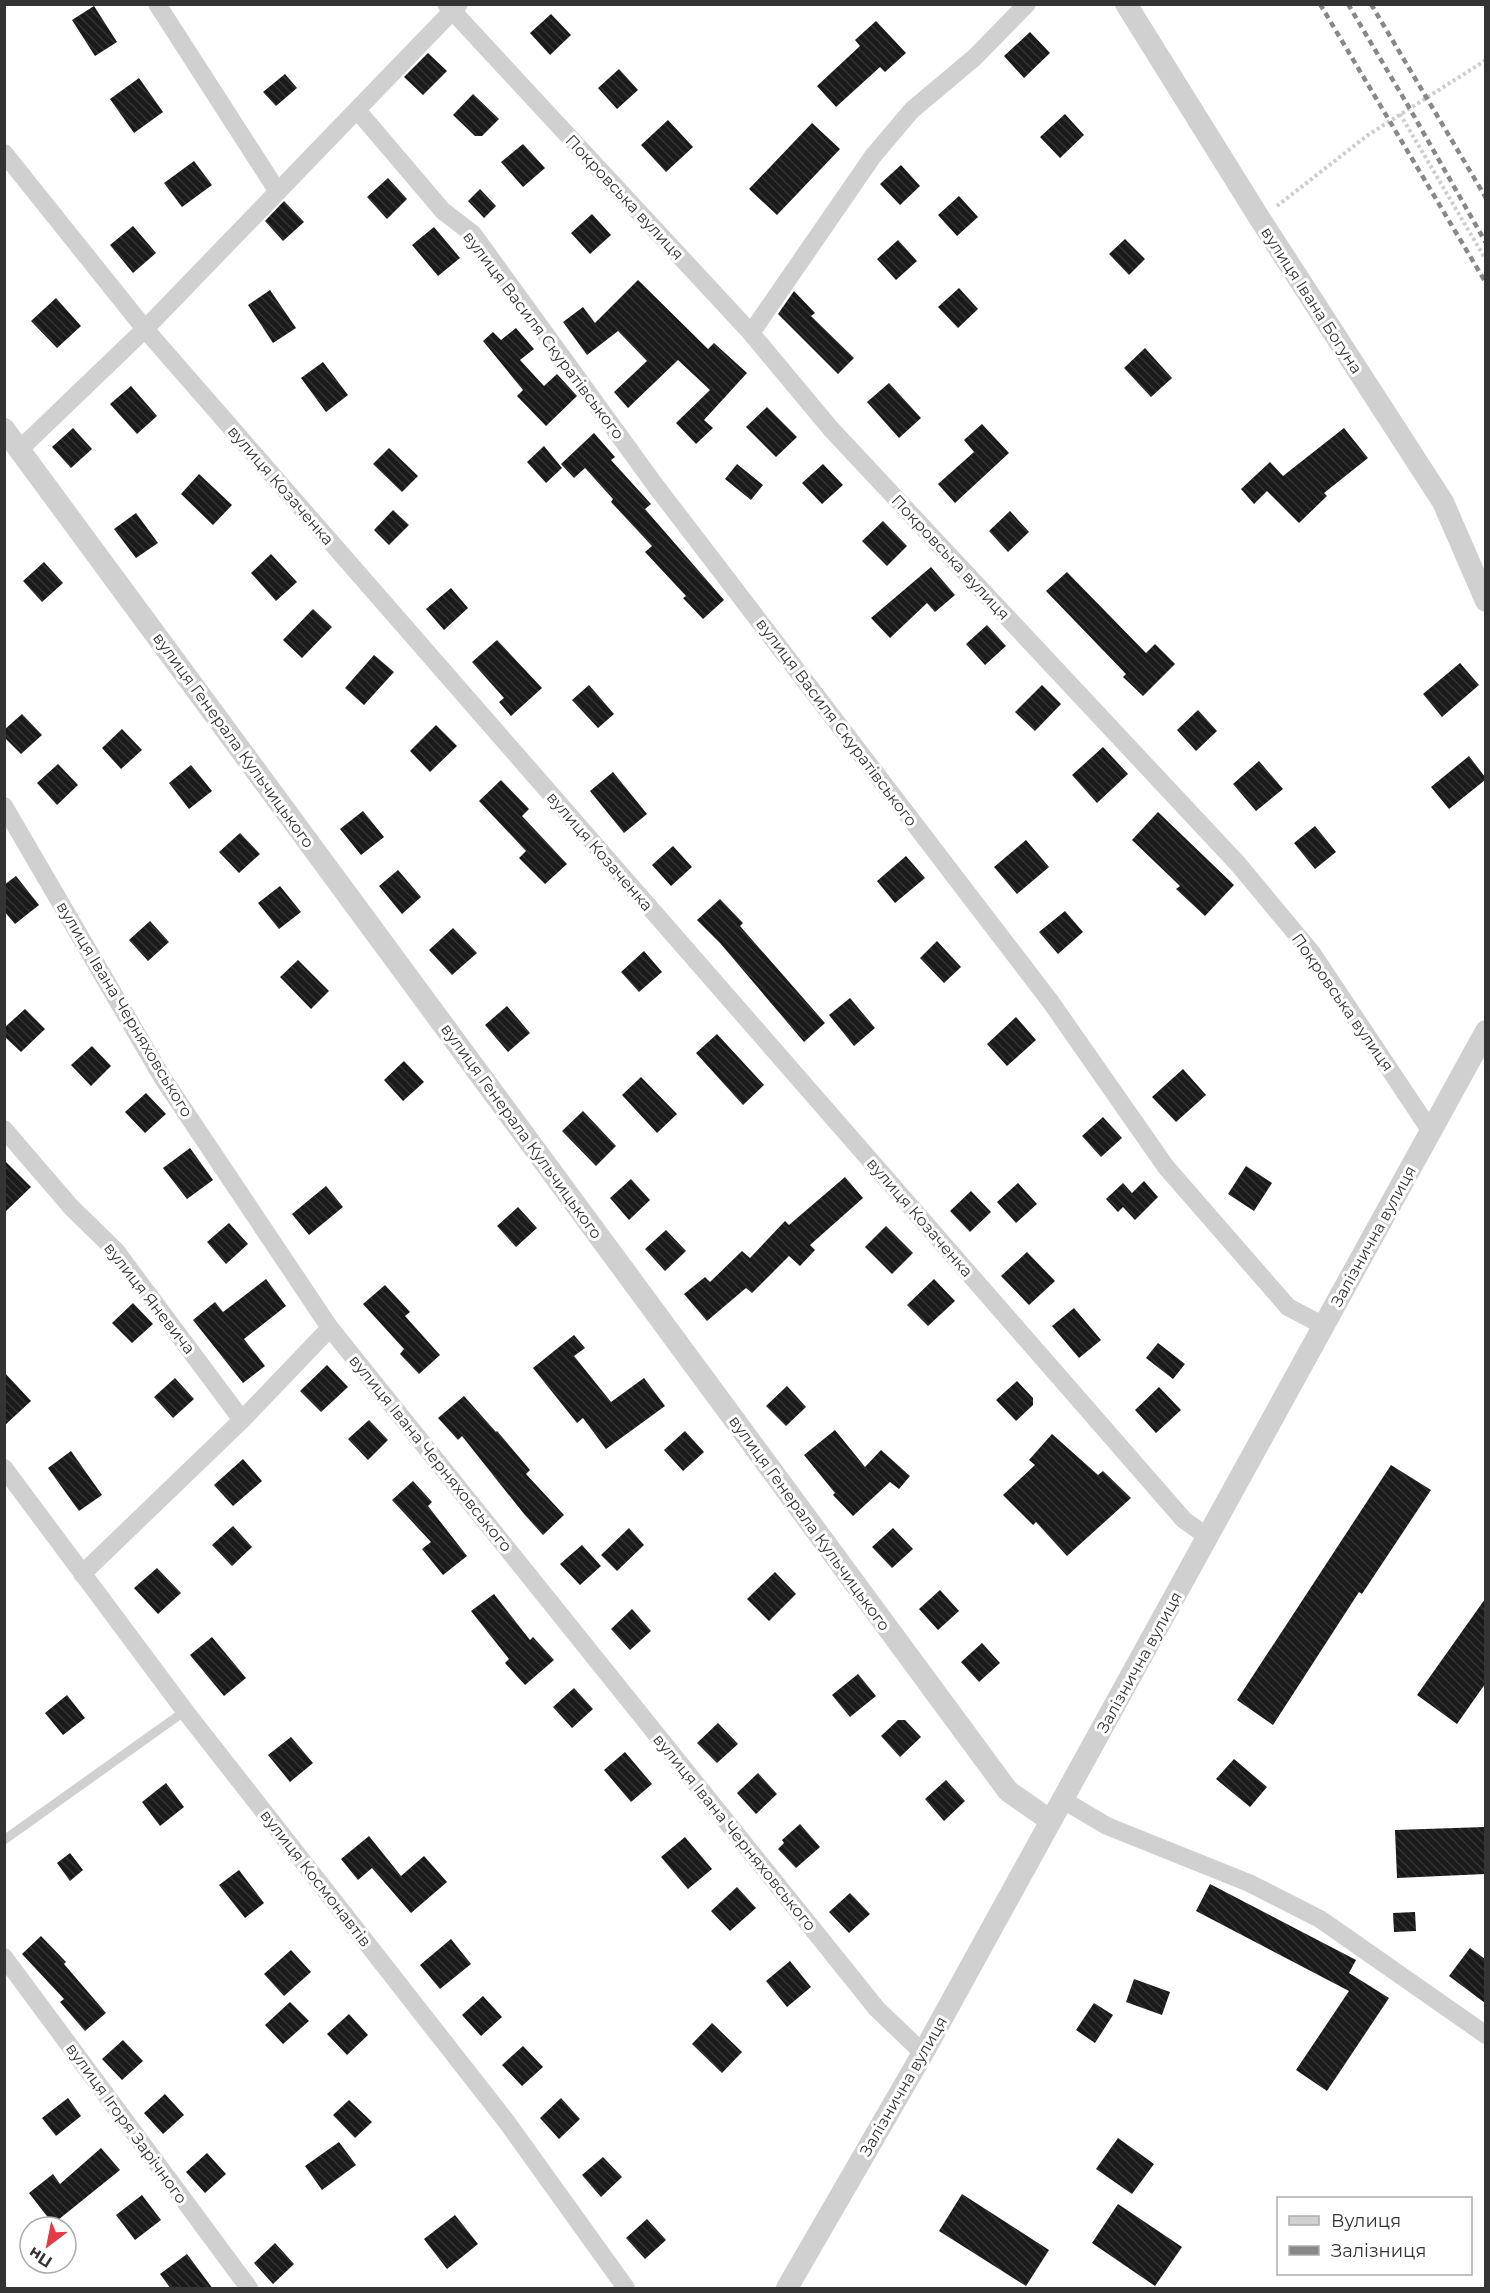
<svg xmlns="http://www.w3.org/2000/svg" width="1490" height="2293" font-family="Montserrat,sans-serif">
	<defs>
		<pattern id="building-back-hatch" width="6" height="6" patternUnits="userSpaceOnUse" patternTransform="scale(1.5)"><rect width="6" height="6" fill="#1a1a1a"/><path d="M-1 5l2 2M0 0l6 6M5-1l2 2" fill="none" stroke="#333"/></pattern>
	</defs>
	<rect width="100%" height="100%" fill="#fff"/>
	<path fill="url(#building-back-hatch)" d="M94 6 117 42 95 56 72 20Z
		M551 14 571 35 550 55 530 33Z
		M876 21 906 53 885 72 880 67 836 107 817 86 860 46 855 40Z
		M1030 32 1050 53 1024 78 1004 56Z
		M428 53 447 71 423 95 404 77Z
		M619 69 638 90 617 109 598 88Z
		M285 74 297 88 276 106 263 92Z
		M139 78 163 112 134 133 110 99Z
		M473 94 499 119 482 136H475L453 115Z
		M1065 114 1084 135 1060 158 1040 137Z
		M668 120 693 147 666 172 641 145Z
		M812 123 840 149 777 215 749 189Z
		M523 144 545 168 523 187 501 162Z
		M194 161 212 185 182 207 164 183Z
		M901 165 920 186 900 205 880 184Z
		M388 178 407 199 387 219 367 197Z
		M480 189 496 206 484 218 468 201Z
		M959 196 978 217 957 236 938 215Z
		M284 201 304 222 283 241 265 221Z
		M592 214 611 235 590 254 571 233Z
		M133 226 156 253 133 273 110 245Z
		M434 227 460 258 438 276 412 245Z
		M1125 239 1145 259 1129 275 1109 254Z
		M898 240 917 261 896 280 877 259Z
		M638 280 708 349 714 343 747 373 704 420 713 428 696 444 676 423 710 390 678 360 628 408 614 392 647 361 618 331 587 355 563 322 583 307 595 323Z
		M959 288 978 309 958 328 938 307Z
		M270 290 296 328 273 343 248 305Z
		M794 291 815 313 811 316 854 358 838 374 778 314Z
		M56 298 81 326 57 348 31 321Z
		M516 328 534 349 520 360 544 386 557 374 577 396 546 426 517 396 523 390 483 341 493 332 501 340Z
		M1145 348 1172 378 1151 397 1124 368Z
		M323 362 348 395 326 412 301 378Z
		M889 383 921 418 899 438 867 402Z
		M131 386 157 416 137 434 110 404Z
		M767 407 797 437 776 457 746 427Z
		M982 424 1009 453 955 503 938 484 974 452 964 440Z
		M73 428 92 449 71 468 52 447Z
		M1344 428 1368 458 1324 493 1327 496 1299 523 1267 491 1254 504 1241 489 1270 462 1283 476Z
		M594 433 615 457 611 460 651 504 645 509 724 600 703 619 683 598 686 596 645 552 652 546 611 502 613 499 585 468 574 478 561 464Z
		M544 446 562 468 546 483 527 462Z
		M389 448 418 476 402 492 373 464Z
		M737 464 763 485 751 500 725 479Z
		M823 464 843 485 822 504 802 483Z
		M199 474 232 505 213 525 181 494Z
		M393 510 409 525 389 545 374 530Z
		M1010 511 1029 532 1008 552 989 531Z
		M136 513 158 543 136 558 114 529Z
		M883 521 907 546 887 566 862 541Z
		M271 554 297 582 276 601 251 573Z
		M44 562 63 583 42 602 23 581Z
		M931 567 955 595 935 612 927 603 890 638 871 618Z
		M1067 572 1146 653 1155 644 1175 664 1143 696 1123 677 1126 674 1046 591Z
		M451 588 468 608 444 630 426 609Z
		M313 609 332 627 302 658 283 640Z
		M987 625 1006 646 985 665 966 644Z
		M497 640 542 688 511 716 499 702 504 698 472 662Z
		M374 655 394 672 364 705 345 688Z
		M1460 663 1479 685 1442 717 1423 694Z
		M589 685 614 714 598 728 572 700Z
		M1042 685 1061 704 1035 731 1015 712Z
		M1198 710 1217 731 1196 751 1177 730Z
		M22 714 42 735 21 754 4 737V730Z
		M436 725 457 746 430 772 410 751Z
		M122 729 142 750 121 769 102 748Z
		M1103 747 1128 774 1097 803 1072 775Z
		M1469 756 1485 777V780L1449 809 1431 787Z
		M1259 761 1283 789 1256 811 1233 784Z
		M58 764 78 785 57 805 37 783Z
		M191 765 212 791 189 809 169 783Z
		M613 772 647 814 624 833 590 791Z
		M501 780 529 809 522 816 567 864 545 884 519 858 526 851 479 801Z
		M363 811 384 837 361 855 340 829Z
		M1158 812 1234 885 1205 916 1176 889 1180 886 1132 840Z
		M1315 826 1336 852 1315 869 1294 843Z
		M240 833 260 854 239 873 219 852Z
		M1026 840 1049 867 1017 894 994 867Z
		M673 846 692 867 671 886 652 865Z
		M906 856 925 878 895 903 877 881Z
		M398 870 421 897 402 914 379 886Z
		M16 876 39 905 15 924 4 911V885Z
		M280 886 301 912 279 929 258 903Z
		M720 899 743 923 740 926 825 1023 804 1042 720 943 697 920Z
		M1065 911 1083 932 1058 954 1039 932Z
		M150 921 169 942 148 961 129 940Z
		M453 928 477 953 452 975 429 950Z
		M937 941 961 967 944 983 920 958Z
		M644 951 662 972 639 992 621 972Z
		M298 960 329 991 311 1009 280 977Z
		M850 998 875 1028 854 1046 829 1015Z
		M507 1006 530 1033 508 1052 485 1025Z
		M25 1009 45 1029 21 1052 4 1036V1028Z
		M1016 1017 1036 1040 1007 1066 987 1044Z
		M717 1034 764 1085 743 1105 696 1053Z
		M92 1046 111 1066 91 1086 71 1065Z
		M404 1061 424 1082 403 1101 384 1080Z
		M1183 1069 1206 1095 1176 1122 1152 1097Z
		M641 1077 677 1114 657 1133 622 1095Z
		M146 1093 166 1114 145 1133 125 1112Z
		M583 1111 616 1146 596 1166 562 1131Z
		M1103 1117 1122 1138 1101 1157 1082 1136Z
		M190 1148 213 1180 187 1199 163 1168Z
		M4 1160 31 1187 4 1213Z
		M1246 1166 1272 1183 1254 1211 1228 1194Z
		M845 1177 863 1198 810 1245 815 1250 800 1266 789 1256 752 1293 746 1288 707 1321 684 1294 705 1277 710 1282 742 1251 750 1258 785 1221 789 1225Z
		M631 1179 650 1200 629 1220 610 1198Z
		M1144 1181 1158 1197 1135 1220 1123 1207 1118 1212 1106 1199 1123 1183 1132 1193Z
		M1018 1183 1037 1204 1016 1223 997 1202Z
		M326 1186 343 1207 309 1235 292 1214Z
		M971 1191 991 1212 970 1232 950 1211Z
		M518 1207 537 1228 516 1247 497 1226Z
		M229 1223 248 1244 226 1264 207 1242Z
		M886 1226 913 1253 892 1274 865 1247Z
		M666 1230 686 1251 665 1271 645 1249Z
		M1027 1252 1055 1281 1029 1305 1001 1276Z
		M266 1279 286 1306 244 1339 265 1366 243 1383 193 1320 215 1302 223 1312Z
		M934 1279 955 1301 928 1326 907 1305Z
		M385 1285 410 1312 405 1316 440 1355 419 1374 400 1354 404 1349 363 1304Z
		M133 1303 153 1324 132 1343 112 1323Z
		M1074 1308 1101 1340 1079 1358 1052 1326Z
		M574 1335 585 1348 574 1356 611 1402 644 1378 665 1406 606 1449 583 1418 577 1423 533 1368Z
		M1158 1343 1185 1364 1173 1379 1146 1358Z
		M327 1365 348 1387 321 1412 300 1391Z
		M4 1372 31 1401 4 1426Z
		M175 1378 194 1399 173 1418 154 1397Z
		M1017 1381 1033 1398V1405L1016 1421 996 1400Z
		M787 1386 806 1407 786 1426 766 1406Z
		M1159 1387 1181 1410 1156 1433 1135 1410Z
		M464 1396 496 1432 497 1431 530 1470 526 1474 564 1515 543 1535 524 1514 462 1436 458 1440 438 1418Z
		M369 1420 388 1440 368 1460 348 1439Z
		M835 1430 865 1467 881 1450 910 1476 899 1489 890 1482 853 1516 833 1495 835 1493 804 1455Z
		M685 1431 704 1452 683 1471 664 1450Z
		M1052 1434 1098 1475 1103 1471 1131 1498 1067 1556 1036 1522 1033 1525 1003 1495 1035 1465 1029 1460Z
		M71 1451 102 1495 79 1511 48 1468Z
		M243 1459 262 1481 233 1506 214 1485Z
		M1391 1465 1431 1490 1362 1594 1359 1592 1273 1725 1237 1700Z
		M413 1481 432 1502 428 1506 467 1556 443 1575 422 1549 431 1542 392 1500Z
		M233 1526 252 1547 232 1566 212 1545Z
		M629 1528 644 1545 617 1571 601 1555Z
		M893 1528 913 1549 892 1568 872 1547Z
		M582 1545 601 1566 580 1585 560 1564Z
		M157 1568 181 1593 158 1614 134 1588Z
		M775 1572 796 1594 769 1621 747 1599Z
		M940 1590 959 1611 938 1630 919 1609Z
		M494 1594 530 1640 533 1637 554 1660 525 1685 505 1663 509 1659 471 1611Z
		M1485 1599V1684L1457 1724 1417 1695Z
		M632 1609 651 1631 630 1650 611 1629Z
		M212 1637 246 1678 224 1696 190 1655Z
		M982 1643 1000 1663 979 1682 961 1662Z
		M858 1674 876 1696 850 1717 832 1695Z
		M574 1688 593 1709 572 1728 553 1707Z
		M67 1695 85 1718 63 1735 45 1713Z
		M898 1720H905L921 1737 900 1757 881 1736Z
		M718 1723 738 1744 717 1763 697 1743Z
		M291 1737 313 1763 290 1782 268 1755Z
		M625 1752 652 1784 631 1802 604 1770Z
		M1234 1759 1267 1787 1250 1807 1216 1779Z
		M758 1773 777 1794 756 1814 737 1793Z
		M946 1780 965 1801 944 1821 925 1799Z
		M166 1783 184 1807 160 1826 142 1802Z
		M800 1824 820 1847 796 1868 778 1849 784 1843 782 1840Z
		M1485 1827V1874L1397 1878 1395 1830Z
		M369 1836 401 1876 424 1856 447 1882 411 1913 372 1868 358 1880 341 1859Z
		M685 1837 712 1869 688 1889 661 1857Z
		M70 1853 83 1870 70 1881 57 1863Z
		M239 1870 264 1903 245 1918 219 1885Z
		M1210 1884 1356 1960 1349 1973 1389 1998 1327 2091 1296 2070 1349 1991 1196 1911Z
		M737 1887 756 1908 730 1931 711 1911Z
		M850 1893 870 1914 849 1933 829 1912Z
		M1415 1912 1416 1931 1394 1932 1393 1913Z
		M41 1936 66 1962 64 1964 106 2013 85 2031 60 2002 64 1999 22 1954Z
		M451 1939 471 1964 440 1989 420 1965Z
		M1470 1948 1485 1959V2003L1449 1976Z
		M291 1950 311 1972 284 1996 264 1974Z
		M790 1961 811 1987 787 2007 766 1981Z
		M1134 1979 1170 1992 1162 2015 1126 2002Z
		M483 1996 502 2017 481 2036 462 2015Z
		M290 2002 309 2021 283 2044 265 2025Z
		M1094 2003 1113 2015 1095 2043 1076 2030Z
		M349 2014 368 2035 347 2055 327 2034Z
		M712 2023 742 2052 722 2073 692 2044Z
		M123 2040 143 2061 122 2080 102 2059Z
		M523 2046 543 2067 522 2086 502 2065Z
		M165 2094 184 2115 163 2134 144 2113Z
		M68 2098 81 2116 56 2136 42 2118Z
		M561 2098 580 2119 559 2139 540 2118Z
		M349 2100 372 2122 355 2138 333 2115Z
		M1118 2138 1154 2164 1132 2194 1096 2169Z
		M339 2142 356 2165 322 2190 305 2166Z
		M101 2148 120 2170 53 2224 29 2193 53 2174 60 2184Z
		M207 2153 226 2174 205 2193 186 2172Z
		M603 2157 622 2177 601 2197 582 2175Z
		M962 2194 1049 2250 1026 2286 939 2231Z
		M142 2195 161 2220 135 2240 116 2215Z
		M1118 2204 1182 2247 1155 2286 1092 2243Z
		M455 2215 478 2244 447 2269 424 2239Z
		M647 2219 666 2240 645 2259 626 2238Z
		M275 2243 294 2264 273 2284 254 2263Z
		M187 2254 213 2289H171L160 2274Z"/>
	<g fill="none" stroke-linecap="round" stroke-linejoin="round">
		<path stroke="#cdcdcd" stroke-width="4" stroke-dasharray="3 3" stroke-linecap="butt" d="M1400 114 1486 260
			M1277 206 1368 135 1486 60"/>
		<path stroke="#d0d0d0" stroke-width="9" d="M4 1840 185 1711"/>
		<path stroke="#d0d0d0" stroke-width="18" d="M157 4 278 192
			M446 4 751 333 831 429 1238 864 1312 953 1430 1130
			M357 110 443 211 473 234 655 485 1050 1001 1166 1167 1288 1307 1324 1326
			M4 153 145 329 1184 1520 1208 1537
			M751 333 873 156 912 110 974 58 1027 4
			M20 449 145 329 459 4
			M4 806 162 1077 330 1328 877 2009 923 2053
			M4 1129 71 1207 116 1251 242 1420
			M4 1468 185 1711 506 2121 626 2288
			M82 1574 242 1420 330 1328
			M1063 1800 1107 1826 1249 1883 1320 1919 1486 2035
			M4 1957 249 2288"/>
		<path stroke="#d0d0d0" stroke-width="22" d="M1126 4 1260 219 1443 502 1486 601
			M4 429 1008 1791 1051 1821
			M787 2288 923 2053 1486 1031"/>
		<path stroke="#888" stroke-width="4.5" stroke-dasharray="6 4.5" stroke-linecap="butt" d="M1320 4 1486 283
			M1348 4 1410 109 1486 243
			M1371 4 1486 198"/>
	</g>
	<g text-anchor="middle" stroke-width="6" stroke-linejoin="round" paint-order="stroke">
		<g font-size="16" fill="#333" stroke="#fff">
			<text transform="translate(625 197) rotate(47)" y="6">Покровська вулиця</text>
			<text transform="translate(1312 300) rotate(57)" y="6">вулиця Івана Богуна</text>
			<text transform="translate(544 335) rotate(53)" y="6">вулиця Василя Скуратівського</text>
			<text transform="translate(281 485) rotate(49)" y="6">вулиця Козаченка</text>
			<text transform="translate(951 557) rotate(47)" y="6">Покровська вулиця</text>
			<text transform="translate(837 722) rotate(53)" y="6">вулиця Василя Скуратівського</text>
			<text transform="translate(234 740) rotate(54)" y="6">вулиця Генерала Кульчицького</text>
			<text transform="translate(600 851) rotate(49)" y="6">вулиця Козаченка</text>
			<text transform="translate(1343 1002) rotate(55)" y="6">Покровська вулиця</text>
			<text transform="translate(125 1009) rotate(59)" y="6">вулиця Івана Черняховського</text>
			<text transform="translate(522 1131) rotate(54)" y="6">вулиця Генерала Кульчицького</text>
			<text transform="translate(920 1217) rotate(49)" y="6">вулиця Козаченка</text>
			<text transform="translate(1373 1236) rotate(-61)" y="6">Залізнична вулиця</text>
			<text transform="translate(150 1298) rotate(52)" y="6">вулиця Яневича</text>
			<text transform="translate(431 1453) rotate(51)" y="6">вулиця Івана Черняховського</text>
			<text transform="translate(810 1523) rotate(54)" y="6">вулиця Генерала Кульчицького</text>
			<text transform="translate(1139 1662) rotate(-61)" y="6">Залізнична вулиця</text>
			<text transform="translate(735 1832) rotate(51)" y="6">вулиця Івана Черняховського</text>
			<text transform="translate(316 1878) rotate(52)" y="6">вулиця Космонавтів</text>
			<text transform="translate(903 2086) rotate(-60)" y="6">Залізнична вулиця</text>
			<text transform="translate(127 2123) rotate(54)" y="6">вулиця Ігоря Зарічного</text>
		</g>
	</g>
	<rect width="1490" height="2293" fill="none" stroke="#333333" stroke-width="12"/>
	<rect x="1277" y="2197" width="195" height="78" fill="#ffffff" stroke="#adadad" stroke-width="1.5"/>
	<rect x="1289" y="2216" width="30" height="9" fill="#d0d0d0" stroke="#adadad" stroke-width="1.5"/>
	<text x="1331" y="2227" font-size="18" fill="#333333">Вулиця</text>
	<rect x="1289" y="2246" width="30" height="9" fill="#888888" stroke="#adadad" stroke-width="1.5"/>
	<text x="1331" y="2257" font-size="18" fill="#333333">Залізниця</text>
	<g transform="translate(48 2245) rotate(212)"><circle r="28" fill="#ffffff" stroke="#adadad" stroke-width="1.5"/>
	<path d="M0-4.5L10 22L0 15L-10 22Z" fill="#e63946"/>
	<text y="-9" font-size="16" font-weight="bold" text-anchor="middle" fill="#333333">Пн</text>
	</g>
</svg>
